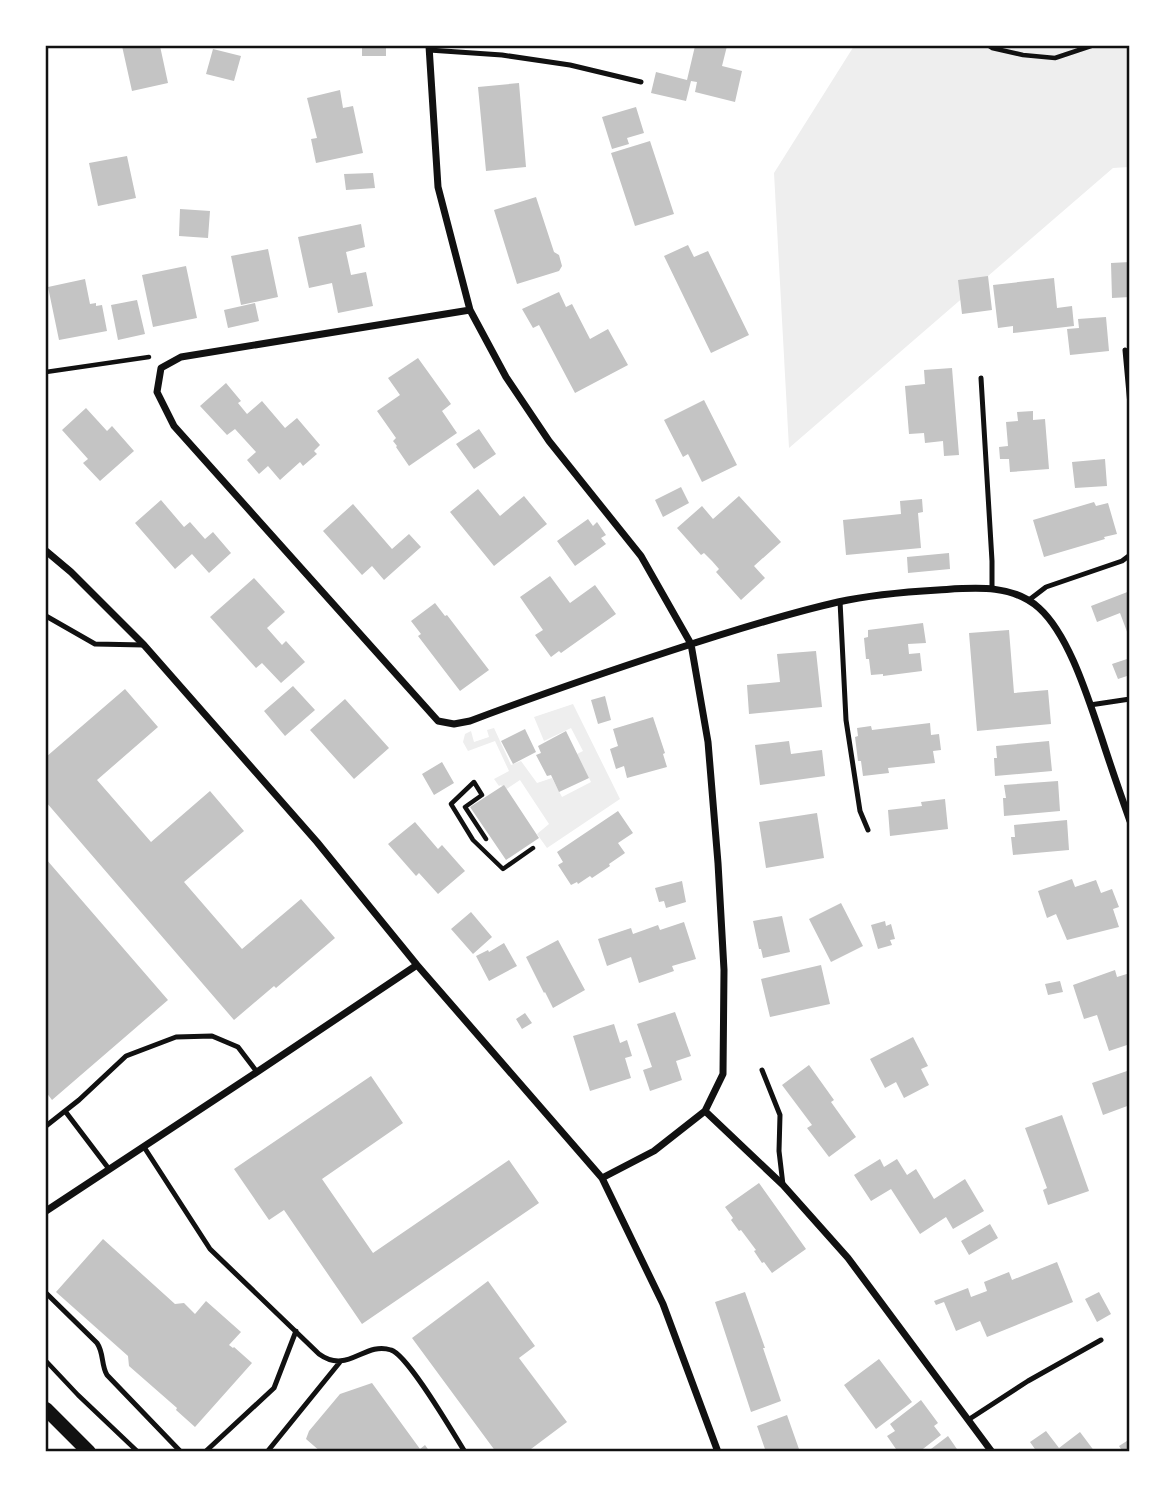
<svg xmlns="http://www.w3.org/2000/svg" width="1175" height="1497" font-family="Karla,sans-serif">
	<rect width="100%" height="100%" fill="#fff"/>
	<path fill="#eee" d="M854 46H1129V167L1113 168 789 448 774 173Z
		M573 704 620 799 547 848 537 834 549 824 520 780 505 790 501 785 499 786 494 779 509 771 495 741 468 751 463 742 465 734 471 731 474 742 489 737 487 730 494 728 511 765 521 761 537 783 552 778 562 797 591 782 577 754 583 751 571 728 544 741 534 717Z"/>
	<path fill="#c4c4c4" d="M122 46H160L168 83 132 91Z
		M362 46H386V56H362Z
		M695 46H727L722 66 742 71 735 102 695 92 697 82 691 81 686 101 651 93 656 72 687 80Z
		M213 49 241 56 234 81 206 74Z
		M519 83 526 167 486 171 478 87Z
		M340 90 343 108 353 106 363 153 316 163 311 139 317 138 307 98Z
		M636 107 644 133 627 138 629 144 612 149 602 117Z
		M650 141 674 214 635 226 611 153Z
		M127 156 136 198 98 206 89 163Z
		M373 173 375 188 346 190 344 174Z
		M536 197 554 252 559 255 562 266 559 271 517 284 494 210Z
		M180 209 210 211 208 238 179 236Z
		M361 224 365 247 346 252 351 275 366 272 373 306 338 313 332 283 309 288 298 237Z
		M688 245 694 257 708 251 749 335 711 353 664 256Z
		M268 249 278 297 241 305 231 256Z
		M1130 262V297L1112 298 1111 263Z
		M186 266 197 318 153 327 142 275Z
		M988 276 992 310 962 314 958 280Z
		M1054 278 1057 308 1072 306 1074 326 1013 333V326L998 328 993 285Z
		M85 279 90 304 96 303V306L102 305 107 331 59 340 48 287Z
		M559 292 566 307 572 304 590 339 608 329 628 365 575 393 539 325 533 328 522 309Z
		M137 300 145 334 118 340 111 305Z
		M255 303 259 321 228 328 224 310Z
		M1106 317 1109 351 1070 355 1067 329 1079 328 1078 319Z
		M418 358 451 404 442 411 457 433 409 466 396 447 397 446 393 441 396 438 377 411 400 395 388 378Z
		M952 368 959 455 944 456 943 441 925 443 924 433 909 434 905 386 925 384 924 370Z
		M226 383 241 401 238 403 247 414 262 401 285 428 297 418 320 445 314 451 317 454 303 466 300 462 280 480 268 466 259 474 247 460 256 452 235 429 227 435 200 406Z
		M704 400 737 465 702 482 688 454 683 457 664 420Z
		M86 408 107 431 112 426 134 451 100 481 83 463 88 459 62 430Z
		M1033 411V420L1045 419 1049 469 1010 472 1009 459H1000L999 447 1008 446 1006 422 1018 421 1017 412Z
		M479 429 496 454 474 469 456 444Z
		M1105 459 1107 486 1075 488 1072 462Z
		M681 487 689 503 663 517 655 500Z
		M478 489 500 516 524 496 547 524 494 566 450 512Z
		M739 496 781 542 754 566 765 578 741 600 716 572 719 569 712 561 704 553 701 555 677 528 702 506 713 519Z
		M922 499 923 512 918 513 921 548 846 555 843 520 901 514 900 501Z
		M161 500 184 527 190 522 205 539 213 532 231 553 209 573 192 554 175 569 135 523Z
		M1094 502 1096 506 1108 503 1117 534 1104 537 1105 539 1044 557 1033 520Z
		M353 504 392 549 409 534 421 547 384 580 372 566 362 575 323 531Z
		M588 519 593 526 597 522 606 535 601 538 606 544 575 566 557 541Z
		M949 553 950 569 908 573 907 557Z
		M550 576 570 603 595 585 616 614 561 653 559 651 551 657 535 635 543 630 520 597Z
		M254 578 285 612 267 628 282 645 286 641 305 662 281 683 262 663 256 668 210 617Z
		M1130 591V637H1129L1120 613 1097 622 1091 606Z
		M435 603 445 616 447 615 489 670 460 691 418 636 421 634 411 621Z
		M923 623 926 643 908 644 909 654 920 653 922 671 883 676V674L871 675 869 659H866L864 638 868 637V630Z
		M1009 630 1014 693 1048 690 1051 724 977 731 969 633Z
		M816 651 822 707 749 714 747 685 780 682 777 654Z
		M1130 658V675L1118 679 1112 664Z
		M293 686 315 710 285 736 264 711Z
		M125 689 158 727 97 780 151 842 210 791 244 831 184 882 242 949 301 899 335 938 276 988 274 986 234 1020 46 802V757Z
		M605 696 611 720 598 724 591 700Z
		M345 699 389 748 354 779 310 730Z
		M653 717 665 753 663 754 667 767 627 778 624 766 616 769 610 749 618 746 613 729Z
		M930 723 931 735 939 734 941 750 933 751 935 763 888 768 889 773 863 776 861 761H858L855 737 858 736 857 728 871 726 872 730Z
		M525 729 536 752 513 764 501 741Z
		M566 731 589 778 559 792 551 775 547 776 536 755 541 753 538 746Z
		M789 741 791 754 822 750 825 776 760 785 755 745Z
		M1049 741 1052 771 995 776 994 758H997L996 746Z
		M442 762 454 783 434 795 422 774Z
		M1058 781 1060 811 1004 816 1003 798H1006L1004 785Z
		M504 785 539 838 506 860 470 807Z
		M945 799 948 829 890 836 888 810 922 806 921 802Z
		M618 811 633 833 618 843 625 853 609 864 610 866 592 878 590 876 578 884 577 882 571 885 558 865 563 862 557 852Z
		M817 813 824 858 766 868 759 822Z
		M1067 820 1069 850 1013 855 1011 837H1015L1014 825Z
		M415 822 438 849 442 845 465 871 438 894 419 873 416 876 388 844Z
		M46 859 168 1000 52 1100 46 1092Z
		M1072 879 1075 887 1096 880 1101 893 1112 889 1119 907 1113 909 1119 927 1067 940 1056 914 1047 918 1038 891Z
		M682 881 686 902 666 908 664 901 659 902 655 888Z
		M841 903 863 946 831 962 809 919Z
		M471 912 492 937 473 954 451 929Z
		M782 916 790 952 763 958 761 949H759L753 921Z
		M885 921 886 926 891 924 895 939 890 940 892 945 878 949 871 925Z
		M684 922 696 959 672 966 674 971 639 983 631 957 607 966 598 939 631 928 633 934 658 925 660 930Z
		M558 940 585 990 553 1008 545 992 544 993 526 957Z
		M504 943 517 966 489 981 476 956 488 950 489 952Z
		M821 965 830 1004 770 1017 761 979Z
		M1115 970 1117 977 1130 973V1044L1109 1051 1097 1015 1084 1019 1073 985Z
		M1060 981 1063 992 1048 995 1045 984Z
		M675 1012 691 1056 676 1061 682 1080 650 1091 643 1070 652 1067 637 1024Z
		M525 1013 532 1023 522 1029 516 1019Z
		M614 1024 620 1043 627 1040 632 1056 625 1058 631 1078 590 1091 573 1036Z
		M913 1037 928 1066 921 1069 929 1085 904 1098 896 1082 885 1088 870 1059Z
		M809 1065 834 1100 831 1102 856 1137 829 1157 807 1128 812 1125 782 1085Z
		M1127 1071 1130 1078V1105L1103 1115 1092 1083Z
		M371 1076 403 1123 322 1179 373 1253 509 1160 539 1203 362 1324 284 1210 269 1220 234 1169Z
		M1062 1115 1089 1191 1048 1205 1043 1190 1047 1188 1025 1128Z
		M880 1159 884 1167 897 1159 907 1175 916 1169 934 1199 965 1179 984 1211 953 1229 946 1217 920 1234 891 1189 871 1201 854 1175Z
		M759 1183 806 1249 772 1273 764 1262 762 1263 754 1251 756 1250 741 1230 739 1231 731 1220 733 1218 725 1207Z
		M990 1224 998 1238 969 1255 961 1241Z
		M103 1239 175 1304 184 1303 195 1314 206 1301 241 1332 229 1345 233 1348 234 1347 252 1363 195 1427 176 1410 177 1408 129 1366 128 1356 56 1292Z
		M1057 1262 1073 1302 987 1337 980 1321 956 1331 944 1302 936 1305 934 1301 968 1288 971 1297 987 1291 984 1282 1009 1272 1012 1280Z
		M488 1281 535 1346 519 1358 567 1422 527 1452H496L412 1338Z
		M745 1292 765 1348H763L781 1401 751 1412 715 1302Z
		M1099 1292 1111 1314 1097 1322 1085 1299Z
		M879 1359 912 1402 876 1429 844 1385Z
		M372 1383 420 1449 425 1445 430 1452H331L327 1449 321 1452 306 1439 309 1431 340 1394Z
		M921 1400 938 1423 934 1426 941 1435 919 1452H898L887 1436 895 1431 890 1424Z
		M787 1415 800 1452H766L757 1426Z
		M1046 1431 1059 1448 1080 1432 1095 1452H1037L1030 1442Z
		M948 1436 959 1452H927Z
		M1130 1439V1452H1123L1119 1446Z"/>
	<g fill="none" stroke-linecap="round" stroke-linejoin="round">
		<path stroke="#111" stroke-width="4.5" d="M989 46 992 48 1023 55 1055 58 1091 46
			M46 372 149 357
			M486 839 465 807 482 795 474 782 451 804 473 840 503 869 533 848
			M46 1361 78 1395 138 1452"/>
		<path stroke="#111" stroke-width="5" d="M429 50 502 55 570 65 641 82
			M1125 350 1130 405
			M981 378 992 561V588
			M1029 600 1046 587 1122 561 1130 555
			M840 601 846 720 860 811 868 830
			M46 616 95 644 144 645
			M1090 705 1130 699
			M762 1070 780 1115 779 1151 783 1185
			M65 1111 109 1169
			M46 1126 79 1100 126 1056 176 1037 212 1036 238 1047 257 1072
			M144 1147 210 1249 319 1354C348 1375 364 1341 391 1350 408 1355 453 1433 465 1452
			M46 1293 97 1343C104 1353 101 1365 107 1375L181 1452
			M968 1420 1028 1381 1101 1340
			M205 1452 274 1388 296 1331
			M267 1452 340 1362"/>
		<path stroke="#111" stroke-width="7" d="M429 46 438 187 470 310 506 377 549 441 641 556 691 644 708 742 718 863 724 970 723 1074 705 1111 654 1151 602 1178
			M470 310 181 357 161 368 157 392 174 426 438 721 454 724 470 721C536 696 603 673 670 651 725 633 781 615 838 602 870 595 904 592 938 590 972 588 1011 583 1039 608 1069 635 1088 698 1101 736 1110 764 1120 793 1130 821
			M46 551 71 572 144 645 317 842 417 965 602 1178 663 1304 718 1452
			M705 1111 783 1185 848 1258 992 1452
			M46 1211 257 1072 417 965"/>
		<path stroke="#111" stroke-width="14" d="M46 1409 89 1452"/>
	</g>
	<rect width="1175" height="1497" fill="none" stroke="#ffffff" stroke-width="94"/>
	<rect x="47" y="47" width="1081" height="1403" fill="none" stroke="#111" stroke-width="2.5"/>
</svg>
